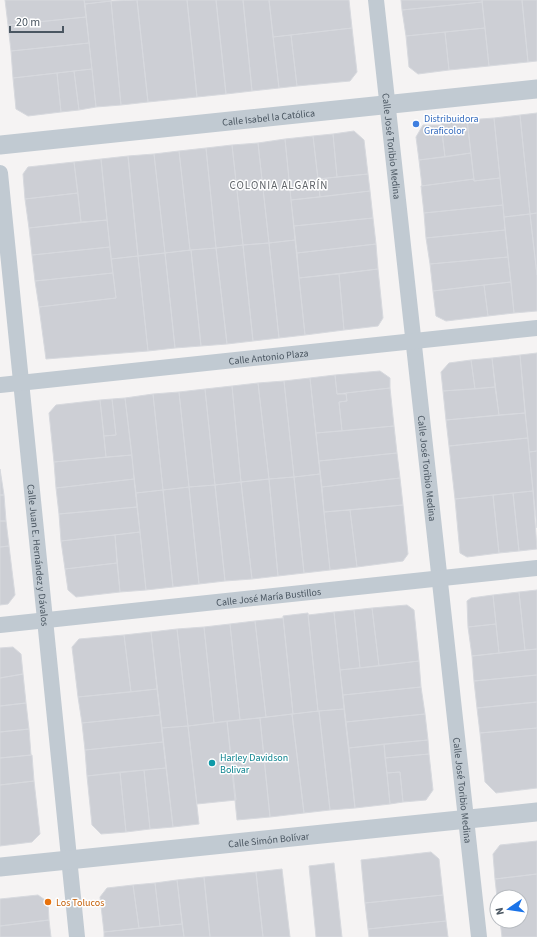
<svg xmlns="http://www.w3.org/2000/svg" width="537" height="937" font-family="'Source Sans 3',sans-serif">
	<rect width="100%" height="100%" fill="#f5f3f3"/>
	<path fill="#cdcfd5" stroke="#d7d9de" d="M5 0H84L86 17 8 25Z
		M84 0H111V1L85 4Z
		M137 0H187L197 97 148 102Z
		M137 0 148 102 121 105 111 1Z
		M187 0H216L226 94 197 97Z
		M216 0H243L252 91 226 94Z
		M243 0H269L279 88 252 91Z
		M269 0H349L352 28 273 37Z
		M401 0H482V2L402 10Z
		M482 0H522L528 62 489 66Z
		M522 0H537V61L528 62Z
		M111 1 121 105 96 107 85 4Z
		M482 2 485 28 406 36 402 10Z
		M86 17 89 43 11 51 8 25Z
		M352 28 357 72 350 81 297 86 291 35Z
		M485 28 489 66 449 70 445 32Z
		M445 32 449 70 418 74 409 67 406 36Z
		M291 35 297 86 279 88 273 37Z
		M89 43 92 69 13 78 11 51Z
		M92 69 96 107 79 110 74 71Z
		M74 71 79 110 61 112 57 73Z
		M57 73 61 112 28 116 16 109 13 78Z
		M537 113V213L530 214 520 115Z
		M520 115 530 214 504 217 494 118Z
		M494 118 500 178 474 181 467 120Z
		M467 120 471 153 445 157 441 123Z
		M423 125H441L445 157 419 160 416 137Z
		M354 131 364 140 368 174 337 177 333 134Z
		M333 134 337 177 318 179 313 136Z
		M313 136 320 197 291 200 285 139Z
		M285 139 295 240 269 243 258 143Z
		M258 143 269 243 243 245 232 145Z
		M232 145 243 245 216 248 206 148Z
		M206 148 216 248 190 250 179 151Z
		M179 151 190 250 165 253 154 154Z
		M471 153 474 179 422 186 419 160Z
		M154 154 165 253 138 256 128 156Z
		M128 156 138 256 111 259 101 159Z
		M101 159 107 220 81 222 74 162Z
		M74 162 78 193 25 199 23 174 28 167Z
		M368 174 370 191 320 197 318 179Z
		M500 178 503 205 424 213 421 186 474 179V181Z
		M370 191 373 218 294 226 291 200Z
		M78 193 81 222 29 228 25 199Z
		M503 205 505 230 426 238 424 213Z
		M537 213V275L530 214Z
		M530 214 537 275V311L514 313 504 217Z
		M373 218 376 244 297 253 294 226Z
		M107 220 110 247 32 255 29 228Z
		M505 230 508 257 430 264 426 238Z
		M295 240 305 335 279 338 269 243Z
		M269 243 279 338 253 341 243 245Z
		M376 244 378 269 299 278 297 253Z
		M243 245 253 341 227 344 216 248Z
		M110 247 113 273 35 281 32 255Z
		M216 248 227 344 201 346 191 250Z
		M191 250 201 346 175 348 165 253Z
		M165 253 175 348 148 351 138 256Z
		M138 256 148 351 46 359 39 307 116 298 111 259Z
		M508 257 511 282 433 291 430 264Z
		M378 269 383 318 378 326 344 330 339 274Z
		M113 273 116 298 39 307 35 281Z
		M339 274 344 330 305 335 299 278Z
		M511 282 514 313 488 316 484 285Z
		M484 285 488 316 446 321 436 316 433 291Z
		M537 353V451L529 452 520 355Z
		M520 355 525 413 499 415 492 358Z
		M492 358 495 387 475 389 471 360Z
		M471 360 475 389 443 391 441 372 449 363Z
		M380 371 390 378V388L337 394 335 375Z
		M335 375 337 394H346L347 401 339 402 342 431 316 433 310 378Z
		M310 378 320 474 294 477 284 381Z
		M284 381 294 477 269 479 258 383Z
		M258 383 269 479 241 482 232 386Z
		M232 386 241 482 215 485 205 389Z
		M495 387 499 415 446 420 443 391Z
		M390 388 394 426 342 431 339 402 347 401 346 393Z
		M205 389 215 485 189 487 179 392Z
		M179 392 189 487 163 490 153 394Z
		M153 394 163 490 136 493 125 398Z
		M125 398 132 455 106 457 104 436 116 435 112 399Z
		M112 399 116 435 104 436 100 400Z
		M100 400 106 457 54 462 49 413 56 405Z
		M525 413 528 438 449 446 446 420Z
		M394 426 397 453 319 461 316 433Z
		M528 438 533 491 455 499 449 446Z
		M537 451V528L529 452Z
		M397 453 400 478 322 487 319 461Z
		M132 455 134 479 56 488 54 462Z
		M0 469 4 495H0Z
		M320 474 330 570 304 573 294 477Z
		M294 477 304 573 278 576 269 479Z
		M400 478 403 505 324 512 322 487Z
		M134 479 137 507 59 514 56 488Z
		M269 479 278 576 252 579 241 482Z
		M241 482 252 579 225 581 215 485Z
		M215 485 225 581 199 584 189 487Z
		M189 487 199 584 173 587 163 490Z
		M163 490 173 587 146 590 136 493Z
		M533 491 537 549 519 551 513 493Z
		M513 493 519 551 499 553 493 495Z
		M0 495H4L6 521H0Z
		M493 495 499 553 467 557 460 553 455 499Z
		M403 505 408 554 403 561 357 567 350 510Z
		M137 507 140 532 61 541 59 514Z
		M350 510 357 567 330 570 324 512Z
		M0 521H6L9 546 0 547Z
		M140 532 146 590 120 592 115 535Z
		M115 535 117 563 65 569 61 541Z
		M9 546 15 595 8 604 0 605V547Z
		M117 563 120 592 76 597 68 590 65 569Z
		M537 590V649L525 650 519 592Z
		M519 592 525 650 499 653 493 595Z
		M493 595 496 624 468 627 467 601 471 598Z
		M407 605 414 610 419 661 379 666 372 608Z
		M372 608 379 666 360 668 354 610Z
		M354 610 360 668 340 670 334 612Z
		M334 612 344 709 318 711 308 615Z
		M308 613 318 711 293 714 283 616Z
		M283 618 293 714 266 717 255 621Z
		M255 621 266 717 240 720 230 624Z
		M230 624 240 720 214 723 204 627Z
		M496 624 499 653 472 656 468 627Z
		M204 627 214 723 188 726 177 629Z
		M177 629 188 726 162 728 151 632Z
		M151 632 157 689 131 692 124 635Z
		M124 635 131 692 78 697 72 647 79 639Z
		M13 647 21 654 23 674 0 678V648Z
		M537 649V675L474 681 472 656Z
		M419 661 421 687 343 695 340 670Z
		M23 674 26 703 0 706V678Z
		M537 675V702L477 708 474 681Z
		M421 687 425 714 346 722 343 695Z
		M157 689 160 715 82 723 78 697Z
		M537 702V728L480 733 477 708Z
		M26 703 29 729 0 732V706Z
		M344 709 355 808 330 810 319 711Z
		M319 711 330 810 304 813 292 714Z
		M292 714 304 813 270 817 260 718Z
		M425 714 428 740 349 748 346 722Z
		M160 715 163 742 85 750 82 723Z
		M260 718 270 817 237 820 227 721Z
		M227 721 236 800 197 804 188 726Z
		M188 726 199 824 173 827 162 728Z
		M537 728V788L496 793 485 782 480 733Z
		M29 729 31 755 0 758V732Z
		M428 740 429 754 385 758 384 744Z
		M163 742 166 768 87 776 85 750Z
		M384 744 390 804 355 808 349 748Z
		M429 754 433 790 426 800 403 802 400 772 387 773 385 758Z
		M32 755 34 781 0 785V758Z
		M166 768 173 827 150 829 144 770Z
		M144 770 150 829 126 832 120 772Z
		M120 772 126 832 101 834 92 825 87 776Z
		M400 772 403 802 390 804 387 773Z
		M34 781 40 834 32 842 0 846V785Z
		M537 841V874L495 879 493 854 500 845Z
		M431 852 439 859 443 895 365 903 361 860Z
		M334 863 342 937H316L309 866Z
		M282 869 290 937H263L256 872Z
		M256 872 263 937H210L204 877Z
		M537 874V937H502L500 921H521V897H497L495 879Z
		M204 877 210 937H184L177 880Z
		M177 880 182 924 160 926 155 883Z
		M155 883 160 926 139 928 133 885Z
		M133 885 139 928 104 932 100 897 107 888Z
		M38 895 48 902 49 920 0 926V899Z
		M443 895 446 921 368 929 365 903Z
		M49 920 51 937H0V926Z
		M446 921 448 937H369L368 929Z
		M182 924 184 937H104V932Z"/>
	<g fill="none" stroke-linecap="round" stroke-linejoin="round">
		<g stroke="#c1cad2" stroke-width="16">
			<path id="s1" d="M376 0 479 937"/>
			<path id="s2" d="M0 173 77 937"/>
			<path id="s3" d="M0 385 537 328"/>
			<path id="s4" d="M0 625 537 568"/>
		</g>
		<g stroke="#c1cad2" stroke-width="19">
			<path id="s5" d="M0 145 537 89"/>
			<path id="s6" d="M0 867 537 812"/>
		</g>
	</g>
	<circle fill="#3f7fe0" stroke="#fff" stroke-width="1.5" cx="416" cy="124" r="4"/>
	<circle fill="#0f9aa8" stroke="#fff" stroke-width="1.5" cx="212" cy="763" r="4"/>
	<circle fill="#e8710a" stroke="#fff" stroke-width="1.5" cx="48" cy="902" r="4"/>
	<g text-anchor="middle" stroke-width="3" stroke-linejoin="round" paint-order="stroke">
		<g font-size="10" fill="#4a5661" stroke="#fff">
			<text dy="4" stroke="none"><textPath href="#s5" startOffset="270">Calle Isabel la Católica</textPath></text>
			<text dy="4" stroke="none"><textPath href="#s1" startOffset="147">Calle José Toribio Medina</textPath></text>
			<text dy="4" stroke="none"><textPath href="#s3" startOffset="270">Calle Antonio Plaza</textPath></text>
			<text dy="4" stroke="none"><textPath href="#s1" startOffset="471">Calle José Toribio Medina</textPath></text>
			<text dy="4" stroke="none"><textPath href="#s2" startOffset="384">Calle Juan E. Hernández y Dávalos</textPath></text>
			<text dy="4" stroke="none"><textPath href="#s4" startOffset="270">Calle José María Bustillos</textPath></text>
			<text dy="4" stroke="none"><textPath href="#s1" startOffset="795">Calle José Toribio Medina</textPath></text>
			<text dy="4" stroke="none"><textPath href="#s6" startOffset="270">Calle Simón Bolívar</textPath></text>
		</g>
		<g font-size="10" fill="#366cbe" stroke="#fff" text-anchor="start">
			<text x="424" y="122">Distribuidora<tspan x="424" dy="12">Graficolor</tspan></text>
		</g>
		<g font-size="10" fill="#0d838f" stroke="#fff" text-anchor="start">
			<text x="220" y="761">Harley Davidson<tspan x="220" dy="12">Bolivar</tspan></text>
		</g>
		<g font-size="10" fill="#c56008" stroke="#fff" text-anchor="start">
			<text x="56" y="906">Los Tolucos</text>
		</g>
		<g font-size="11" letter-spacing="1" fill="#5f6368" stroke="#fff">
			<text x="279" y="189">COLONIA ALGARÍN</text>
		</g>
	</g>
	<g transform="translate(509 909) rotate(257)"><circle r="19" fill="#ffffff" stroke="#b7bbc0"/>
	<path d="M0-3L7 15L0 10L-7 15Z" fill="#1a73e8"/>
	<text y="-6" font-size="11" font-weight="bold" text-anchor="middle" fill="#4a5661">N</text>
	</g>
	<path d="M10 26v6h53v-6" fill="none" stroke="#4a5661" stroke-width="2"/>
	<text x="16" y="26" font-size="12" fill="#4a5661" stroke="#ffffff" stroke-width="3" paint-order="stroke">20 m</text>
</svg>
